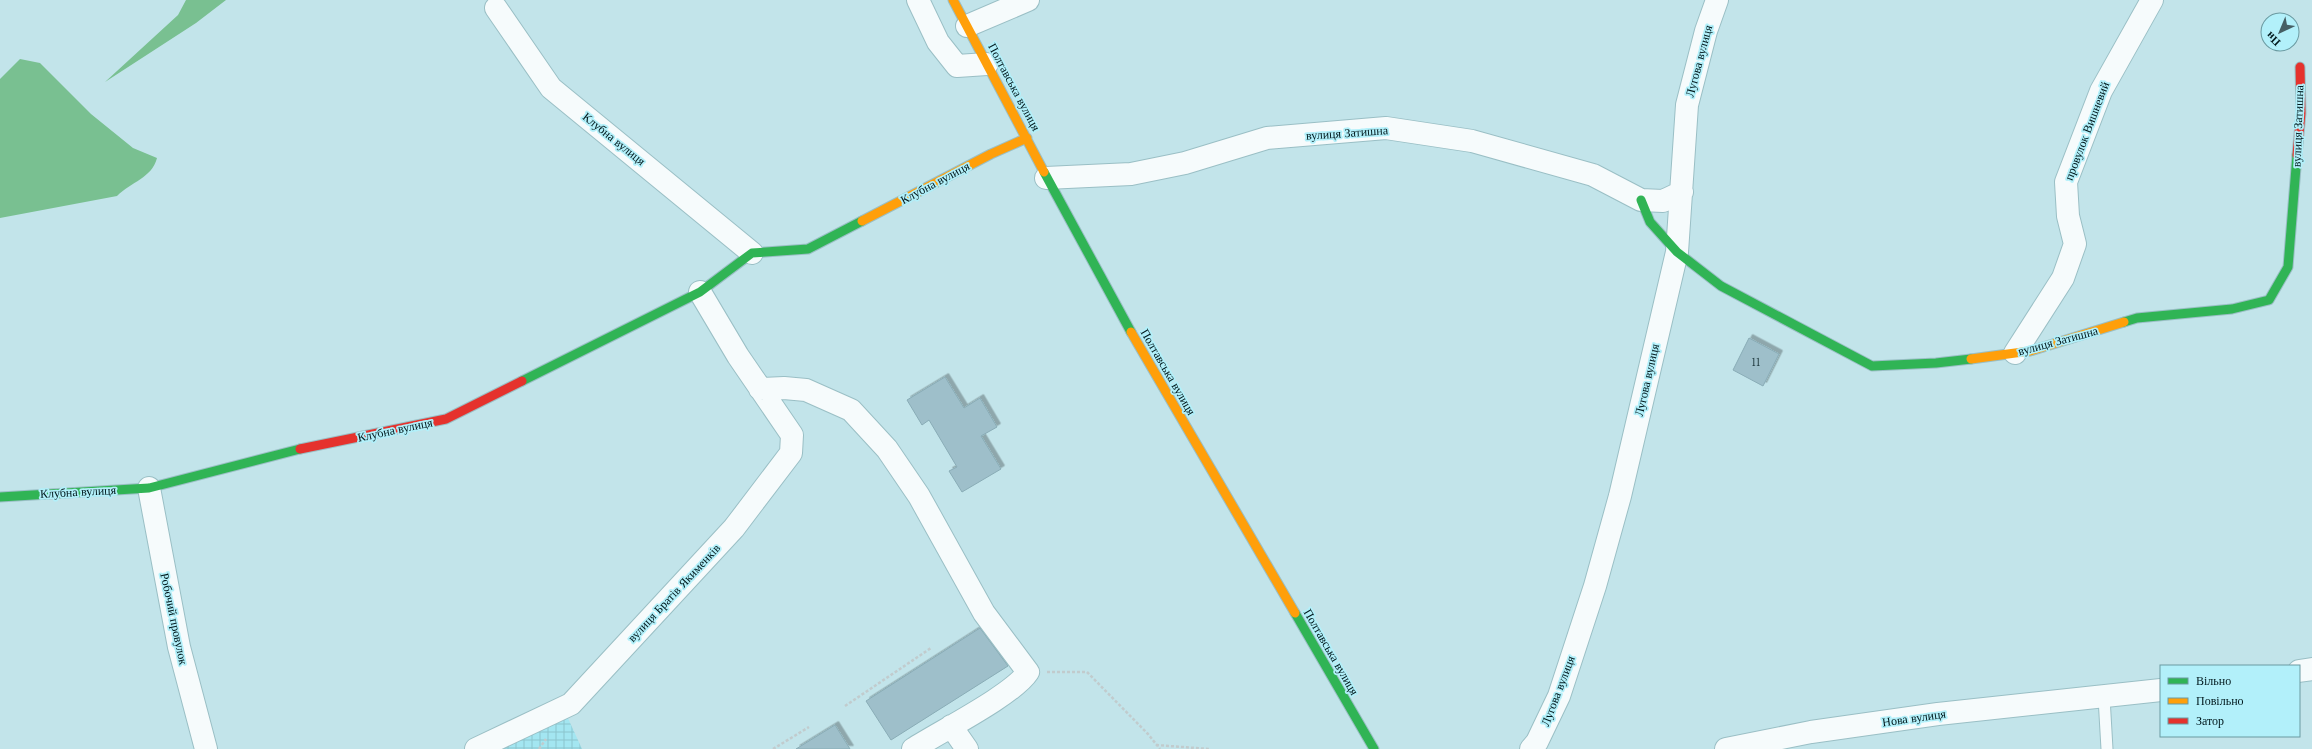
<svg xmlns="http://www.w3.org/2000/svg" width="2312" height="749" font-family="'Libre Baskerville',serif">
	<defs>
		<pattern id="industrial-grid" width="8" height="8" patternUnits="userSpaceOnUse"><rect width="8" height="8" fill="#a3e6f1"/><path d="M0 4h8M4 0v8" fill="none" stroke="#8bc5ce"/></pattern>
		<filter id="shadow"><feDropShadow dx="3.5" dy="-3.5" stdDeviation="0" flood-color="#0004"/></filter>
	</defs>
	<rect width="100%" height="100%" fill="#c2e4ea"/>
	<path fill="url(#industrial-grid)" d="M567 716 582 749H499Z"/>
	<path fill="#79c091" d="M186 0H226L196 23 105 82 178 15Z
		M20 59 40 63 91 114 133 148 157 158C152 178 131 182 117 196L0 218V79Z"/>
	<path fill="#9ebfca" stroke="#89acb6" filter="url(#shadow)" d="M1749 338 1779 354 1763 386 1733 370Z
		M945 377 964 408 980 398 997 427 981 436 1001 469 962 492 949 471 957 467 929 420 922 425 907 400Z
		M980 628 1008 666 891 740 866 701Z
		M835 725 850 749H796Z"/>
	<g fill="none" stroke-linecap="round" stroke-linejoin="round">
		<defs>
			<path id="lane" d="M2104 697 2107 749"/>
			<path id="street" d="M918 0 938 42 957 66 987 64
				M496 8 551 88 752 253
				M967 26 1028 0
				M1046 178 1131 174 1185 163 1267 138 1386 128 1472 141 1593 175 1641 200 1663 201 1682 192
				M2015 353 2063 278 2075 244 2068 216 2066 182 2101 91 2152 0
				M760 389 784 388 806 390 851 410 887 449 919 496 984 613 1028 672C1013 695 941 731 913 749
				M149 488 179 647 206 749
				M2299 671 2312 669
				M951 726 967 749
				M476 749 571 704 734 528 791 453 792 435 738 356 700 292
				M1531 749 1537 742 1559 696 1595 586 1620 496 1677 252 1687 105 1706 31 1717 0
				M1726 749 1811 732 1938 714 2161 690"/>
			<path id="fast" d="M1044 172 1131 332
				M1641 200 1650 222 1677 252 1721 286 1872 366 1936 363 1971 359
				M2124 322 2137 318 2232 309 2269 300 2288 267 2297 155
				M522 381 700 292 752 253 808 249 862 221
				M0 497 149 488 300 449
				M1295 613 1374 749"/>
			<path id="slow" d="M953 0 1044 172
				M862 221 991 154 1027 138
				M1131 332 1295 613
				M1971 359 2030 351 2124 322"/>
			<path id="jam" d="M2297 155 2301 113 2300 67
				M300 449 446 419 522 381"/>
		</defs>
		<use href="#lane" stroke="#9abfc5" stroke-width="13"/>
		<use href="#street" stroke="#9abfc5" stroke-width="24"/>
		<use href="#fast" stroke="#9abfc5" stroke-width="11"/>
		<use href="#slow" stroke="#9abfc5" stroke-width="11"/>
		<use href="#jam" stroke="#9abfc5" stroke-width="11"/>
		<path stroke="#c1cbcd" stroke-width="2.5" stroke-dasharray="3 2" stroke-linecap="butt" d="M1047 672H1087L1148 734 1160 749
			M845 706 931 648
			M1156 745 1209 749
			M539 749 546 739
			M773 749 809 727"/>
		<use href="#lane" stroke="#f6fbfc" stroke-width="11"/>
		<use href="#street" stroke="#f6fbfc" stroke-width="22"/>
		<use href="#fast" stroke="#30b455" stroke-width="9"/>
		<use href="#slow" stroke="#ff9f0a" stroke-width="9"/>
		<use href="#jam" stroke="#e5322d" stroke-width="9"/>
	</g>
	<g text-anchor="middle" stroke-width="3.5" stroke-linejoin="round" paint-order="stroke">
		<g font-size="10" fill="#284248">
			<text x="1756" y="366">11</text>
		</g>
		<g font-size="12" fill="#01181c" stroke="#b2f0fa">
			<text transform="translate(1699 61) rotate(-75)" y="4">Лугова вулиця</text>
			<text transform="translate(1014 87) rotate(62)" y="4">Полтавська вулиця</text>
			<text transform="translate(2298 126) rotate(-88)" y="4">вулиця Затишна</text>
			<text transform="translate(2087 131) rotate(-69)" y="4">провулок Вишневий</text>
			<text transform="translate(1347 133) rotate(-4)" y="4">вулиця Затишна</text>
			<text transform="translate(614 139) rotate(39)" y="4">Клубна вулиця</text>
			<text transform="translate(935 183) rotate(-28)" y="4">Клубна вулиця</text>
			<text transform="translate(2058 341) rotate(-15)" y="4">вулиця Затишна</text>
			<text transform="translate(1168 372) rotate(60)" y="4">Полтавська вулиця</text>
			<text transform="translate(1647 380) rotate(-77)" y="4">Лугова вулиця</text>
			<text transform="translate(395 430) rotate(-12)" y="4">Клубна вулиця</text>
			<text transform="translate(78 492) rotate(-3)" y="4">Клубна вулиця</text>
			<text transform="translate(674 593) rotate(-47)" y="4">вулиця Братів Якименків</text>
			<text transform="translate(174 619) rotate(78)" y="4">Робочий провулок</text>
			<text transform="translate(1331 652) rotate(60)" y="4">Полтавська вулиця</text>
			<text transform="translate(1558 691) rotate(-69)" y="4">Лугова вулиця</text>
			<text transform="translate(1914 718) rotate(-8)" y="4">Нова вулиця</text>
		</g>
	</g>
	<rect x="2160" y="665" width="140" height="72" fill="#b2f0fa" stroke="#6b9aa1"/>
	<rect x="2168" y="678" width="20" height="6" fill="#30b455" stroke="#6b9aa1"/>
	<text x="2196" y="685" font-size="12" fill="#01181c">Вільно</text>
	<rect x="2168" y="698" width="20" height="6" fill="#ff9f0a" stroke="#6b9aa1"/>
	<text x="2196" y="705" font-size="12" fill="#01181c">Повільно</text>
	<rect x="2168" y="718" width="20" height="6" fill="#e5322d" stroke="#6b9aa1"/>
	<text x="2196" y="725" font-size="12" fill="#01181c">Затор</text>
	<g transform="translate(2280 32) rotate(224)"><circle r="19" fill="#b2f0fa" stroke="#6b9aa1"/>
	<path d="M0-3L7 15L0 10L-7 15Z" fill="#455f64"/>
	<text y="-6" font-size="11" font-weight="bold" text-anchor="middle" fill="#01181c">Пн</text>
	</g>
</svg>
